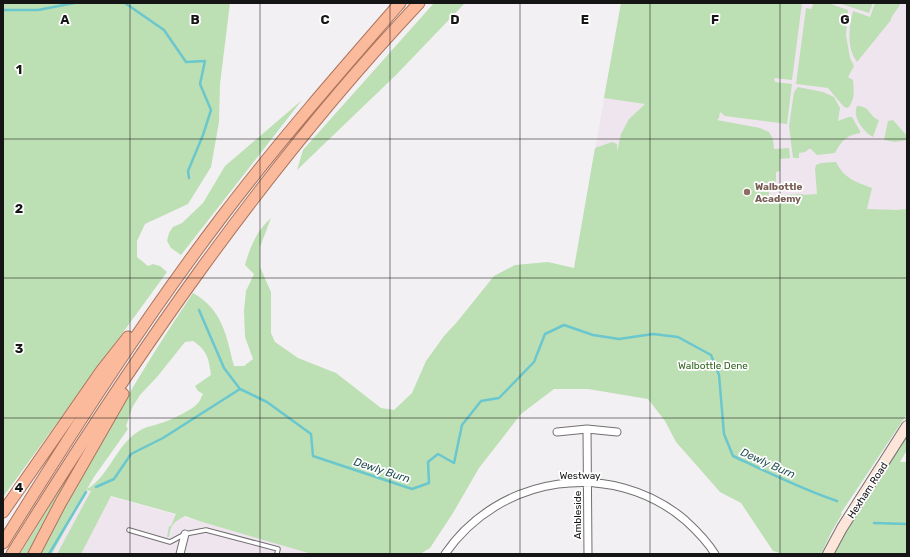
<svg xmlns="http://www.w3.org/2000/svg" width="910" height="557" font-family="Rubik,sans-serif">
	<rect width="100%" height="100%" fill="#f3f0f3"/>
	<path fill="#efe5ee" d="M621 3H907V236L574 268Z
		M87 490 316 554H52Z"/>
	<path fill="#bddfb4" fill-rule="evenodd" d="M3 3H230L220 84 219 122 211 167 188 204 145 224 137 241V257L148 266 153 264 160 266 167 272 3 497Z
		M434 3H465L396 75 297 170 303 150Z
		M621 3H802L792 80 774 78 775 82 792 84 787 124 725 116 720 112 719 118 717 120 760 128 769 132 773 139 774 149 789 148 790 158 780 159V171L776 172V183L769 184V196L803 194V195L817 194 815 169 816 165 821 163 836 162C845 179 854 181 872 188L867 209 896 210 907 209V414L841 513 842 514 832 531 821 554H783L773 551 741 503 720 492 676 442 665 421 648 399 588 389H554L521 414 479 468 453 513 430 548 420 554H312L202 522 185 516C174 522 171 524 169 537H167L169 526H171L176 514 111 496 81 554H57L91 491 87 490 52 554H39C87 465 136 377 193 293 223 310 226 335 234 366H244L253 359 245 337 244 311 246 291 254 274 245 265C250 247 257 230 271 218L260 247V267L271 292V333L275 342 298 358 336 373 381 408 394 410 412 393 426 361 444 336 457 322 494 276 515 265 548 262 574 268 595 148 612 142 617 144V152L621 134 629 119 645 104 604 98ZM193 341C207 350 209 359 211 375L195 386 198 391 203 394C201 397 200 402 197 404 193 409 173 419 167 421 156 426 146 425 136 433 115 448 109 476 87 489L94 477 128 429 126 426 133 406 140 395 157 377 185 342Z
		M814 3H828L848 10 846 35 850 58 854 66 848 77 853 80C854 90 855 100 848 108L844 107 828 88 796 84 806 8 811 9Z
		M838 3H873L869 13Z
		M875 3H898L900 5 891 18V20L857 62C846 47 849 28 853 11L870 17Z
		M798 87 823 92 834 97 840 108 838 121 849 117H852L860 131V133C846 136 842 140 835 153L817 155 811 149H809L805 152 799 153V158H793L789 126 794 92Z
		M302 100 181 255 171 248 167 241 169 233 173 227 182 223 203 203 225 166Z
		M857 106C871 106 868 116 879 120L873 137C863 131 852 117 857 106Z
		M893 120 907 136V140L895 142 884 140 888 121Z
		M96 431 29 554H20Z
		M907 432V450L900 462H907V554H833L840 540Z"/>
	<g fill="none" stroke-linecap="round" stroke-linejoin="round">
		<path stroke="#6ac7cd" stroke-width="2.5" d="M125 3 164 30 186 62 205 61 200 84 211 110 203 135 188 171 189 178
			M3 10H38L74 3
			M199 310 224 368 240 389 267 402 311 434 313 456 412 489 429 483 428 462 438 454 454 463 462 425 481 401 499 398 534 362 545 334 564 325 593 335 619 339 653 334 678 337 711 355 719 375 724 434 733 456C767 472 801 489 837 501
			M96 487 114 479 131 454 163 438 240 389
			M874 523 907 524
			M49 554 86 492"/>
		<defs>
			<path id="service" d="M129 530 170 542 185 534 206 530 278 549 277 554"/>
			<path id="minor" d="M587 429 588 554
				M557 432 587 429 617 432
				M180 554 185 534
				M445 554C499 475 612 458 685 520 696 530 707 541 715 554"/>
			<path id="secondary" d="M828 554 842 528 907 426"/>
			<path id="trunk" d="M3 512 102 370 128 337
				M3 543C72 432 142 322 221 218 277 144 339 73 400 3
				M12 554C132 360 262 170 419 3
				M34 554 60 504 123 394"/>
		</defs>
		<use href="#service" stroke="#726f71" stroke-width="5.5"/>
		<use href="#minor" stroke="#726f71" stroke-width="9"/>
		<use href="#secondary" stroke="#726f71" stroke-width="12"/>
		<use href="#trunk" stroke="#ab755e" stroke-width="13"/>
		<use href="#service" stroke="#fff" stroke-width="3.5"/>
		<use href="#minor" stroke="#fff" stroke-width="7"/>
		<use href="#secondary" stroke="#fee5da" stroke-width="10"/>
		<use href="#trunk" stroke="#fcba9c" stroke-width="11"/>
	</g>
	<path fill="none" stroke="#161516" stroke-width="1" stroke-opacity="0.55" d="M130 3V554M260 3V554M390 3V554M520 3V554M650 3V554M780 3V554M3 139H907M3 278H907M3 418H907"/>
	<circle fill="#8d6e63" stroke="#fff" stroke-width="1.5" cx="747" cy="192" r="4"/>
	<g text-anchor="middle" stroke-width="3.5" stroke-linejoin="round" paint-order="stroke">
		<g font-size="10" font-weight="bold" fill="#785e54" stroke="#fff" text-anchor="start">
			<text x="755" y="190">Walbottle<tspan x="755" dy="12">Academy</tspan></text>
		</g>
		<g font-size="10" fill="#2e651d" stroke="#fff">
			<text x="713" y="369">Walbottle Dene</text>
		</g>
		<g font-size="10" fill="#161516" stroke="#fff">
			<text x="580" y="479">Westway</text>
			<text transform="translate(867 490) rotate(-57)" y="4">Hexham Road</text>
			<text transform="translate(577 515) rotate(-90)" y="4">Ambleside</text>
		</g>
		<g font-size="11" font-style="italic" fill="#265153" stroke="#fff">
			<text transform="translate(768 463) rotate(24)" y="4">Dewly Burn</text>
			<text transform="translate(382 470) rotate(18)" y="4">Dewly Burn</text>
		</g>
	</g>
	<g font-size="13" text-anchor="middle" font-weight="bold" fill="#161516" stroke="#fff" stroke-width="3.5" stroke-linejoin="round" paint-order="stroke">
		<text x="65" y="24">A</text>
		<text x="195" y="24">B</text>
		<text x="325" y="24">C</text>
		<text x="455" y="24">D</text>
		<text x="585" y="24">E</text>
		<text x="715" y="24">F</text>
		<text x="845" y="24">G</text>
		<text x="19" y="74">1</text>
		<text x="19" y="213">2</text>
		<text x="19" y="353">3</text>
		<text x="19" y="492">4</text>
	</g>
	<rect width="910" height="557" fill="none" stroke="#161516" stroke-width="8"/>
</svg>
